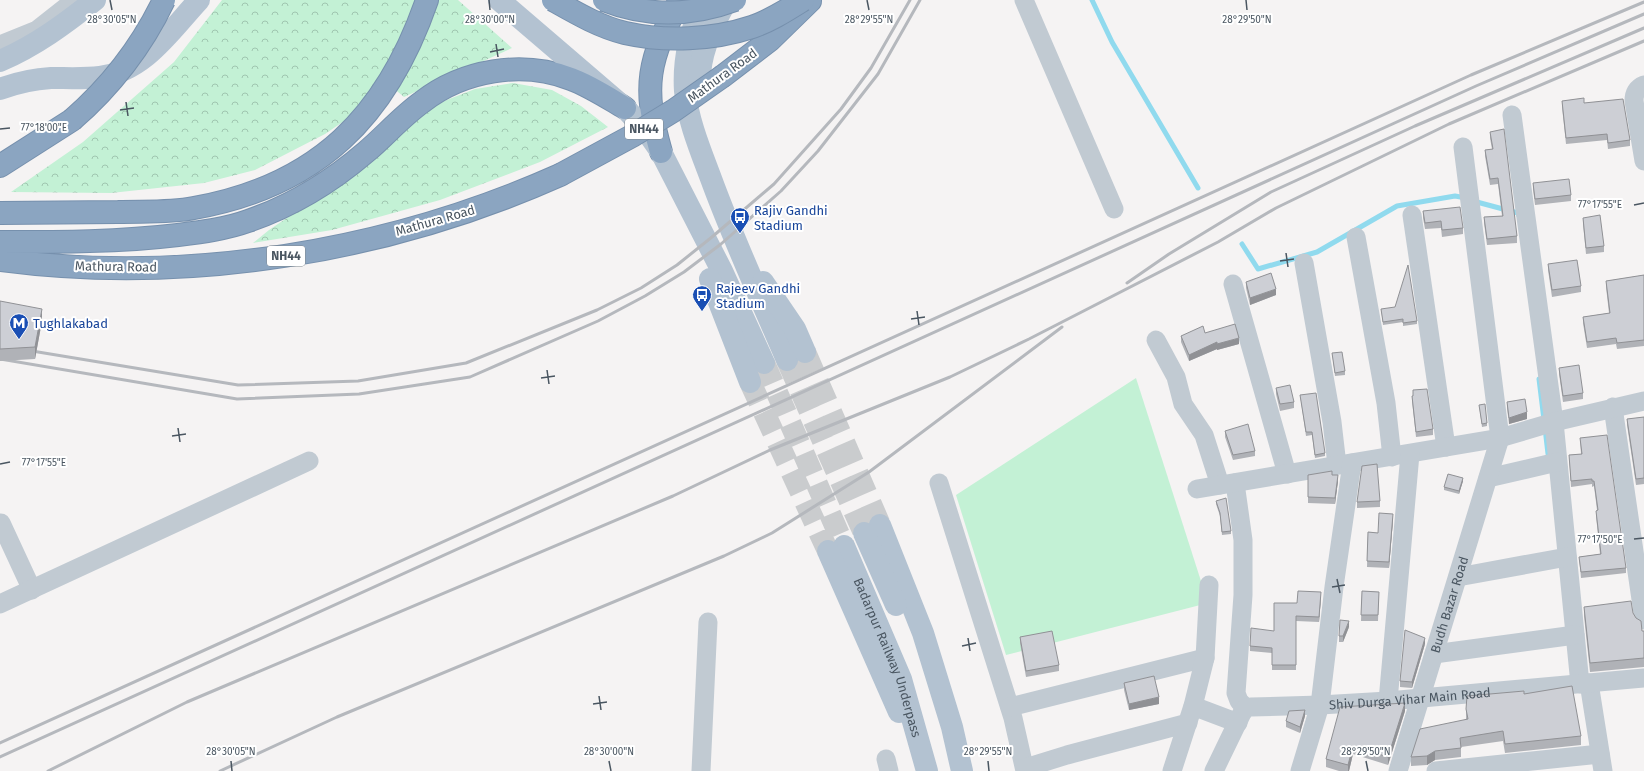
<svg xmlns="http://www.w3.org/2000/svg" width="1644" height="771" font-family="'Fira Sans',sans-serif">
	<defs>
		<pattern id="forest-crowns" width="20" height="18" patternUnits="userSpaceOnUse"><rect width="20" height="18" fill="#c3f1d5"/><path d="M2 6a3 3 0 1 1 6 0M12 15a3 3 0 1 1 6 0" fill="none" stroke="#a0c6b0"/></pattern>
	</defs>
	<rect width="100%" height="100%" fill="#f5f3f3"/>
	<path fill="url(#forest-crowns)" d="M222 0H458L512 48 404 97 380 77 350 117 325 134 255 170 204 183 111 193 11 192 83 142 174 62Z
		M513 83 552 90 581 106 608 127 540 162 440 200 332 230 253 243 269 230 333 187 439 103 475 89Z"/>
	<path fill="#c3f1d5" d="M1136 378 1208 603 1006 655 956 495Z"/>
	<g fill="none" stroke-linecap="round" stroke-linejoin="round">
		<path stroke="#90daee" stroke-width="5" d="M1092 0 1112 42 1198 188
			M1473 201 1518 213 1519 216
			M1242 244 1258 269 1317 252 1397 206 1455 196 1466 198
			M1539 379 1544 420
			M1545 428 1548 454"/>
		<path stroke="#caccce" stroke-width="22" stroke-dasharray="22 11" stroke-linecap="butt" d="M805 352 880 525
			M787 360 864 533
			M764 363 844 546
			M750 382 828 551"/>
		<defs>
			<path id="highway" d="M723 76 770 40 810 1
				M661 152C642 86 648 60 680 0
				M0 166 72 120
				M0 213C39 213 79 212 118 212 143 211 169 213 194 208 318 186 387 116 427 0
				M0 242C60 242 119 242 178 235 202 232 226 229 248 221 292 206 331 182 366 152 385 136 401 117 422 102 463 70 522 60 571 79 590 86 608 98 625 108
				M0 260C188 285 387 252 560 175"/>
		</defs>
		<use href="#highway" stroke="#7690ad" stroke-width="24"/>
		<g stroke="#c1cad2" stroke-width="19">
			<path d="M1024 0 1114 209"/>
			<path d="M0 45 37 30 75 0"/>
			<path d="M1644 85C1637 88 1634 93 1634 101L1644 161"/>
			<path d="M1512 115 1554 422 1580 684"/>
			<path d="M1412 215 1446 447"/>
			<path d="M1356 237 1386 403 1392 457"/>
			<path d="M1304 263 1332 422 1337 465"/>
			<path d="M1233 284 1287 474"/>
			<path d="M1156 340 1176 377 1183 404 1204 435 1220 485"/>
			<path d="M1613 407 1644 620"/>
			<path d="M1488 478 1557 462"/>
			<path d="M939 483 1013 718 1025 771"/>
			<path d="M1235 483 1243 540V595L1236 693 1239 701 1246 708"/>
			<path d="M1197 489 1500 438 1554 422 1644 401"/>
			<path d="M1 523 32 590"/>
			<path d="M1458 577 1567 557"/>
			<path d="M0 604 309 461"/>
			<path d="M1434 654 1575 635"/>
			<path d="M1589 683 1603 771"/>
			<path d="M1388 701 1410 454"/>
			<path d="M1193 706 1238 723"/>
			<path d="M1010 707 1205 658"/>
			<path d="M886 759 889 771"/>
			<path d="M1025 768 1067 755 1188 723"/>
			<path d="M701 771 708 622"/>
			<path d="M1172 771 1193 706 1205 658 1209 585"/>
			<path id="s1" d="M1214 771 1242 713 1246 708 1251 707 1320 705 1388 701 1644 678"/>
			<path d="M1300 771 1320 705 1334 587 1352 463"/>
			<path id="s2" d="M1398 771 1500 438 1463 147"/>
			<path d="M1436 771 1600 754"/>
		</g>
		<g stroke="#b3c2d1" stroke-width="22">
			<path d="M499 0 625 108 647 132 661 152 722 271 764 363"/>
			<path d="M706 0C690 27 683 60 685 91 688 122 702 154 713 184 735 243 762 302 787 360"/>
			<path d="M0 61C35 46 65 24 95 0"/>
			<path d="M0 89C16 83 34 79 51 78 67 78 84 79 100 77 145 71 171 30 199 0"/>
			<path d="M700 91C697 59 711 28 727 0"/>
			<path d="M710 279 750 382"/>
			<path d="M763 282 795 329 805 352"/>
			<path d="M880 525 923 633 952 727 962 771"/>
			<path d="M864 533 896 605"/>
			<path id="s3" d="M844 546 901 679 927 771"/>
			<path d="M828 551 899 712"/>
		</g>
		<use href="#highway" stroke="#8ba5c1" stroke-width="22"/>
		<path stroke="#b5b8bd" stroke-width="3" d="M1127 283 1169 254 1271 192 1415 126 1644 28
			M26 350 238 385 358 381 466 363 597 310 641 288 677 265 712 237 774 184 841 109 871 68 910 0
			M0 359 237 399 359 394 470 377 598 321 645 296 684 272 721 244 781 191 818 151 878 74 920 0
			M0 743 1471 75 1644 2
			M0 757 1476 86 1644 14
			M48 771 187 702 673 496 770 450 950 377 1029 339 1218 242 1276 208 1449 124 1644 41
			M220 771 337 717 724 556 772 533 869 472 1062 327"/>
		<defs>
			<path id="highway-bridge" d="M553 0C576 13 600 27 625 33 665 42 713 40 752 27 770 21 787 10 803 0
				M604 0C647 17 692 16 735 0
				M72 120C110 87 142 46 164 0
				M560 175 632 136 673 111 723 76"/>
		</defs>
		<use href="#highway-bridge" stroke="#7690ad" stroke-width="24" stroke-linecap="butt"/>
		<use href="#highway-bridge" stroke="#8ba5c1" stroke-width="22"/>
	</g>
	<path fill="#b0b2b7" d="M1562 101 1584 103 1630 140V146L1608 149 1607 140 1566 144 1562 107Z
		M1490 132 1517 236V243L1487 245 1484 223V217L1502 216 1498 184 1490 185 1485 156V150L1492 149 1490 138Z
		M1533 183 1571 195V201L1535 205 1533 189Z
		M1423 211 1463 228V234L1442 237 1441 228 1425 229 1423 218Z
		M1583 218 1604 246V252L1586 254 1583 224Z
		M1548 264 1581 286V292L1552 297 1548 270Z
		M1644 275V346L1617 349 1616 344 1587 348 1583 323V317L1609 313 1606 287V281Z
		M1246 282 1276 295 1250 305 1246 288Z
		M0 301 42 321 35 359 0 361Z
		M1381 309 1417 321V324L1403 326V322L1383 325Z
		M1205 333 1239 344 1217 350V349L1189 361 1181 342V336Z
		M1332 353 1345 371V375L1335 376Z
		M1559 368 1583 393V399L1563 402 1559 374Z
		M1276 388 1294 402V408L1280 411 1276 394Z
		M1413 390 1433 429V435L1416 437 1412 401V396H1413Z
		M1300 395 1325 453V456L1315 458 1312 435 1306 436Z
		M1507 402 1527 419 1509 424 1507 408Z
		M1479 405 1487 423V426L1482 427Z
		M1644 417V484L1636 485 1627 425V419Z
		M1225 431 1255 451V456L1233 460 1225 437Z
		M1580 438 1626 568V573L1581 578 1579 557 1600 554 1596 516V511L1597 510 1594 486 1592 487V484L1571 487 1569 455 1581 454Z
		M1308 475H1332L1338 481 1335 504 1308 503Z
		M1463 481 1459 494 1444 490V487Z
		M1216 501 1231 531V534L1222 535 1220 516 1216 504Z
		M1380 501V507L1357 508V502Z
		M1393 520 1389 568 1367 567 1368 532 1378 533Z
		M1362 591 1379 592 1378 621H1361Z
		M1321 597 1319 622 1296 621V670H1272V653L1250 651V646L1274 631 1297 603Z
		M1584 607 1633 613 1642 631H1644V667L1590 672 1584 616Z
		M1349 627 1343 642H1339V636Z
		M1020 637 1059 665V671L1026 677 1020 643Z
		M1425 644 1412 688 1400 687V681Z
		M1124 683 1159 704 1129 710 1124 690Z
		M1524 694 1581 736V745L1505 753 1503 741 1461 747V757L1435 760 1427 765 1411 766V757L1466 719V709Z
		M1405 711 1388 765 1353 754 1349 771H1339L1326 767V759Z
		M1305 716 1300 733 1286 727V721Z"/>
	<path fill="#909195" d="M1276 289V295L1250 305V298Z
		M42 309V321L35 359V347Z
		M1239 338V344L1217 350V344Z
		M1217 342V349L1189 361V355Z
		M1527 412V419L1509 424V418Z
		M1338 475V481L1335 504V498Z
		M1463 478V481L1459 494V491Z
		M1393 514V520L1389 568V562Z
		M1321 592V597L1319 622V617Z
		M1349 621V627L1343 642V636Z
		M1425 638V644L1412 688V682Z
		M1159 697V704L1129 710V704Z
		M1405 703V711L1388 765V757Z
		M1305 710V716L1300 733V727Z
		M1353 746V754L1349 771H1348V765Z
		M1435 751V760L1427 765V756Z"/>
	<path fill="#cdcfd5" stroke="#909195" d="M1584 98V103L1623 99 1630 140 1608 143 1607 134 1566 138 1562 101Z
		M1504 129 1517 236 1487 239 1484 217 1503 216 1498 178 1490 179 1485 150 1493 149 1490 132Z
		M1569 179 1571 195 1535 199 1533 183Z
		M1460 207 1463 228 1442 230 1441 221 1425 223 1423 211Z
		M1600 215 1604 246 1586 248 1583 218Z
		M1577 260 1581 286 1552 290 1548 264Z
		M1408 265 1417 321 1403 323V319L1383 322 1381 309 1395 307Z
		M1271 273 1276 289 1250 298 1246 282Z
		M1644 275V340L1617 343 1616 338 1587 342 1583 317 1610 313 1606 281Z
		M0 301 42 309 35 347 0 349Z
		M1235 324 1239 338 1217 344V342L1189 355 1181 336 1203 326 1205 333Z
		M1342 352 1345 371 1335 373 1332 353Z
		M1579 365 1583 393 1563 396 1559 368Z
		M1290 385 1294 402 1280 404 1276 388Z
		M1427 389 1433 429 1416 432 1412 396H1413V390Z
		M1316 393 1325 453 1315 455 1312 432H1306L1300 395Z
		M1525 399 1527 412 1509 418 1507 402Z
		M1485 404 1487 423 1482 424 1479 405Z
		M1644 417V478L1636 479 1627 419Z
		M1248 424 1255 451 1233 455 1225 431Z
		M1607 435 1626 568 1581 572 1579 557 1601 554 1596 511 1598 510 1594 481H1592V479L1571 481 1569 455 1582 454 1580 438Z
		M1377 464 1380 501 1357 502 1362 466Z
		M1332 471V475H1338L1335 498 1308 497V475Z
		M1448 474 1463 478 1459 491 1444 487Z
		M1226 498 1231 531 1222 532 1220 513 1216 501Z
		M1379 513 1393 514 1389 562 1367 561 1368 532 1378 533Z
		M1298 591 1321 592 1319 617 1296 616V665H1272V648L1250 646 1251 628 1274 631V603H1297Z
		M1362 591 1379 592 1378 615H1361Z
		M1631 601 1633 613 1636 618 1641 621 1642 631H1644V658L1590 663 1584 607Z
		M1340 620 1349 621 1343 636H1339Z
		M1405 630 1425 638 1412 682 1400 681Z
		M1052 631 1059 665 1026 671 1020 637Z
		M1154 676 1159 697 1129 704 1124 683Z
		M1572 686 1581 736 1505 744 1503 731 1460 738 1461 748 1435 751 1427 756 1411 757 1420 729 1468 719 1466 709 1467 696 1524 691V694Z
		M1405 703 1388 757 1353 746 1348 765 1326 759 1340 707Z
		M1305 710 1300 727 1286 721 1289 711Z"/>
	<path fill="none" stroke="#4a5661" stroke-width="1.5" d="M110 0 112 10M489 0 490 10M867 0 869 10M1246 0 1247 10M496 44 498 57M490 52 504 49M126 102 128 116M120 110 134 108M0 129 10 128M1634 205 1644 203M1286 253 1288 267M1280 261 1294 259M917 311 919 325M911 319 925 317M547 370 549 384M541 378 555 376M178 428 180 442M172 436 186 434M0 464 10 462M1634 539 1644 538M1337 579 1340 593M1332 587 1345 585M968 638 970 651M962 646 976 643M599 696 601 710M593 704 607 702M231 761 232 771M609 761 611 771M988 761 989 771M1366 761 1368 771"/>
	<defs>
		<symbol id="bus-pin" viewBox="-11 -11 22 30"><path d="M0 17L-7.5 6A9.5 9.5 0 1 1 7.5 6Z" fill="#1a4fb4" stroke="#fff"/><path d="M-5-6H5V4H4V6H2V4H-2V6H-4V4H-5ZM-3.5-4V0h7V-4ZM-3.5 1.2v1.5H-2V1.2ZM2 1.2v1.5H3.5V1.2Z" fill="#fff"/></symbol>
		<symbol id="metro-pin" viewBox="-11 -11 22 30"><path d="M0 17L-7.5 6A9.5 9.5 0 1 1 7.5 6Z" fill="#1a4fb4" stroke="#fff"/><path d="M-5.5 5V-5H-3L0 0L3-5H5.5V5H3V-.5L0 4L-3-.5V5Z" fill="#fff"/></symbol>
	</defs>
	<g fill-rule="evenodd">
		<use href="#bus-pin" x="729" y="206" width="22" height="30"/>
		<use href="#bus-pin" x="691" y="284" width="22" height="30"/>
		<use href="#metro-pin" x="8" y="312" width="22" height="30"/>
	</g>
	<g text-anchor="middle" stroke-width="4" stroke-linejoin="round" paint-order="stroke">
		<g fill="#fff" stroke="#808990" stroke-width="1">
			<rect x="625" y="119" width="38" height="20" rx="3"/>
			<rect x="267" y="246" width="38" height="20" rx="3"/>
		</g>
		<g font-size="12" font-weight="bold" fill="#4a5661">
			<text x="644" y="133">NH44</text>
			<text x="286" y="260">NH44</text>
		</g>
		<g font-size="13" fill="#4a5661" stroke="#fff">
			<text transform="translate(722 75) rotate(-36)" y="5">Mathura Road</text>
			<text transform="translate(435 220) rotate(-16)" y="5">Mathura Road</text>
			<text transform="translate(116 266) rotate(1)" y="5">Mathura Road</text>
			<text dy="5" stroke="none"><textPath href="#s2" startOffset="174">Budh Bazar Road</textPath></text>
			<text dy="5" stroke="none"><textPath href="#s3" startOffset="120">Badarpur Railway Underpass</textPath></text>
			<text dy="5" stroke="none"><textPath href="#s1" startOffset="235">Shiv Durga Vihar Main Road</textPath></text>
		</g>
		<g font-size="13" fill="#164399" stroke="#fff" text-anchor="start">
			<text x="754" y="215">Rajiv Gandhi<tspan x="754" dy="15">Stadium</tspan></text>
			<text x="716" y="293">Rajeev Gandhi<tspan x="716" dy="15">Stadium</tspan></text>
			<text x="33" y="328">Tughlakabad</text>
		</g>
	</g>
	<g font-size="10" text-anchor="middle" fill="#4a5661" stroke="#fff" stroke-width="4" stroke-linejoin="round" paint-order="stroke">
		<text x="112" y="23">28°30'05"N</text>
		<text x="490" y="23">28°30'00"N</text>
		<text x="869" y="23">28°29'55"N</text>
		<text x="1247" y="23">28°29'50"N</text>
		<text x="44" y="131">77°18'00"E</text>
		<text x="1600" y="208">77°17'55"E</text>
		<text x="44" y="466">77°17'55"E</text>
		<text x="1600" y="543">77°17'50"E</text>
		<text x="231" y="755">28°30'05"N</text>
		<text x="609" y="755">28°30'00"N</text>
		<text x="988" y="755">28°29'55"N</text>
		<text x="1366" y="755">28°29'50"N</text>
	</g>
</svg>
